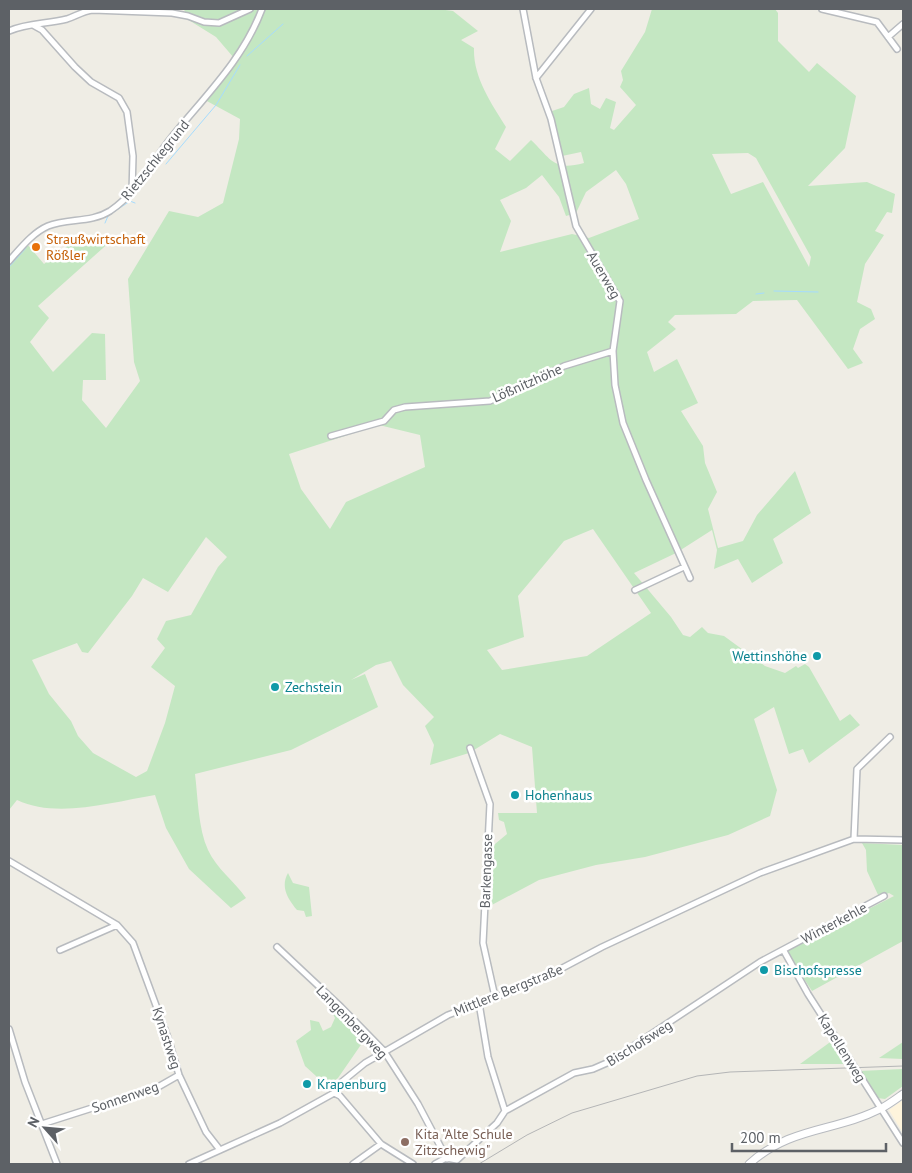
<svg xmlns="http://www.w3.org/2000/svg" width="912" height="1173" font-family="'PT Sans',sans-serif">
	<rect width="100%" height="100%" fill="#efede5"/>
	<path fill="#fef4dc" d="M903 1100V1133L889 1110Z"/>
	<path fill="#c4e7c2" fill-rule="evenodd" d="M184 9H438L453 11 478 31 461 40 474 48C473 77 491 103 506 127L495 149 510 161 531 140C552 160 553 171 584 163L581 152 562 156 552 111 564 107 574 94 589 88 591 104 600 109 606 98 616 102 610 128 614 130 636 105 620 87 623 80 621 71 645 32 652 9H775L778 13V41L809 72 817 63 856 96 845 148 808 186 867 182 895 194 892 213 887 212 875 231 884 235 865 264 857 302 871 309 875 319 860 329 853 349 863 363 848 369 797 300 753 301 736 314 675 315 668 322 676 329 647 352 654 372 677 359 698 403 681 411 703 446 705 463 717 492 708 509 718 548 743 541 757 515 795 471 811 513 773 539 783 563 752 583 738 559 714 569 717 550 712 530 676 553 634 573 671 617 683 635 690 637 702 627 708 633 724 636 765 666 785 673 796 666 798 668 805 664 809 667 840 721 850 714 860 725 809 763 803 749 789 754 774 707 754 719 777 790 770 816 728 835 645 857 596 865 539 880 488 907 489 849 507 834 504 822 499 820 498 813H537L532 747 500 734 469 753 430 765 434 745 425 726 434 717 403 685 391 661 376 665 351 680 365 674 378 707 291 750 195 774C198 798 198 828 208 850 216 868 235 882 246 898L231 908 189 869 166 828 155 795C112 802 57 819 17 800L9 810V266L27 244 44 264 70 244 83 247 110 235 112 240 38 306 49 318 30 342 53 372 92 333 105 334 106 380H83L82 400 106 428 140 381 134 362 128 279 169 211 198 217 223 203 239 139 240 119 205 100 234 58 216 37 187 19ZM748 153 756 158 811 257 809 267 763 182 731 194 712 154ZM616 170 626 184 639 219 589 238 572 234 500 252 511 221 500 200 526 188 542 175 559 197 566 216 576 213 586 192ZM379 425 420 435 425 467 346 502 330 529 301 489 289 454ZM593 529 651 613 587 656 502 670 487 650 524 637 518 596 564 541ZM206 537 227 557 218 567 191 615 166 621 157 639 165 648 151 667 175 686 165 723 147 771 136 777 93 753 78 736 71 721 49 694 32 660 77 643 82 652 88 653 132 596 143 578 168 592Z
		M862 843 903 845V941L812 991 791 959 788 950 894 896 889 893 879 897 867 871 866 850Z
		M288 873 293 883 309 887 312 916 306 917 304 911 297 910C288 899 280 887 288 873Z
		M339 1008 367 1036 338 1078 327 1086 305 1066 296 1041 311 1030 310 1020 319 1022 323 1031 331 1027 335 1018 332 1012Z
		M833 1040 848 1064H800Z
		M903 1042V1059L879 1058Z
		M903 1069V1086L885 1099 877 1098 859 1071Z"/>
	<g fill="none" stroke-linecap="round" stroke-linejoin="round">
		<path stroke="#a6dcfe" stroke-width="1" d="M247 56 283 24
			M166 164 216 105 240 65
			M105 223 108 216 130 201 135 203
			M9 267 26 248
			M774 291 818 292
			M756 294 764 293
			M9 301V306"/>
		<defs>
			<path id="street" d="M523 9 536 78 551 119 576 226 620 301 613 351 615 385 623 423 646 480 690 578
				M822 9 877 22 897 49
				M33 25 42 30 75 67 91 82 119 98 127 112 133 156 132 192
				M9 31C27 23 47 24 67 19 76 16 83 11 93 10L172 13 188 16 204 22 219 23 250 9
				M888 37 903 24
				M536 78 591 9
				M9 261C20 249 32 233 48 226 68 218 91 223 110 211 138 192 151 163 171 138 204 97 243 60 262 9
				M331 436 384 421 394 410 405 407 490 401 564 366 613 351
				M635 590 684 567
				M470 748 490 804 483 943 495 997
				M854 839 857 769 890 737
				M9 861 117 925 133 943 168 1038 179 1075 206 1132 220 1150
				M277 947 341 1007 384 1051 418 1104 447 1159
				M60 950 117 925
				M784 951 808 994 903 1143
				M479 1003 488 1057 505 1111
				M9 1029 25 1082 57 1164
				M334 1093 340 1096 381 1144 413 1164
				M42 1124 158 1087 179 1075
				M446 1158 457 1160 497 1123 505 1111 574 1073 593 1069 609 1062 760 962 884 896
				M189 1164 280 1123 334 1093 338 1085 365 1063 448 1015 536 982 602 947 760 873 854 839 903 840
				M353 1164 381 1144
				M435 1164 446 1158"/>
			<path id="secondary" d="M749 1164C791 1126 835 1132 880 1109 888 1105 896 1099 903 1094"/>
		</defs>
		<use href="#street" stroke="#b8bbbf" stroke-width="8"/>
		<use href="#secondary" stroke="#b7babf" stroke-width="9"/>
		<use href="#street" stroke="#fff" stroke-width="5"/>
		<use href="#secondary" stroke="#fff" stroke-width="7"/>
		<path stroke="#b4b5b6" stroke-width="1" d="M479 1164 527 1135 572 1113 697 1076 730 1072 903 1066"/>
	</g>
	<circle fill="#e8710a" stroke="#fff" stroke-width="2" cx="36" cy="247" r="5"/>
	<g fill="#0f9aa8" stroke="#fff" stroke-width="2">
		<circle cx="817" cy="656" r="5"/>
		<circle cx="275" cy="687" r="5"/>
		<circle cx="515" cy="795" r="5"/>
		<circle cx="764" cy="970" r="5"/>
		<circle cx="307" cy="1084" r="5"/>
	</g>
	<circle fill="#8d6e63" stroke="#fff" stroke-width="2" cx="405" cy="1142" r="5"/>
	<g text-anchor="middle" stroke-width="5" stroke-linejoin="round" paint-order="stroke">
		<g font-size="14" fill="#5d6166" stroke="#fff">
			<text transform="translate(155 160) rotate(-51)" y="5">Rietzschkegrund</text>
			<text transform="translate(604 275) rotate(60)" y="5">Auerweg</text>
			<text transform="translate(527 383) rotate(-24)" y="5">Lößnitzhöhe</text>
			<text transform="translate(486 871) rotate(-88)" y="5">Barkengasse</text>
			<text transform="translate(834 923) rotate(-28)" y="5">Winterkehle</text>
			<text transform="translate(508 990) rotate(-22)" y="5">Mittlere Bergstraße</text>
			<text transform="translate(352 1022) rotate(46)" y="5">Langenbergweg</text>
			<text transform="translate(167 1038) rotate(72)" y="5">Kynastweg</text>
			<text transform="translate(639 1043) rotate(-32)" y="5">Bischofsweg</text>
			<text transform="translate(842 1048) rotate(58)" y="5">Kapellenweg</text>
			<text transform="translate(125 1097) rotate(-19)" y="5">Sonnenweg</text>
		</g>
		<g font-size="14" fill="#c56008" stroke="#fff" text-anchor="start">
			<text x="46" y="244">Straußwirtschaft<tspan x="46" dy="16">Rößler</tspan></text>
		</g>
		<g font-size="14" fill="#0d838f" stroke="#fff" text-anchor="start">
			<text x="807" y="661" text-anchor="end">Wettinshöhe</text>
			<text x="285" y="692">Zechstein</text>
			<text x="525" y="800">Hohenhaus</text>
			<text x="774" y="975">Bischofspresse</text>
			<text x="317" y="1089">Krapenburg</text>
		</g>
		<g font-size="14" fill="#785e54" stroke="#fff" text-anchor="start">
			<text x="415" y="1139">Kita "Alte Schule<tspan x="415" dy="16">Zitzschewig"</tspan></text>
		</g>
	</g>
	<rect width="912" height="1173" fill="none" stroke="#5d6166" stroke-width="20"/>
	<g transform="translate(45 1128) rotate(297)" stroke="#ffffff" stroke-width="4" paint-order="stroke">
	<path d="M0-4L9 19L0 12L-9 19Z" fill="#5d6166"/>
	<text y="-8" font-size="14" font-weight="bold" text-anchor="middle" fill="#5d6166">N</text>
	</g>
	<path d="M732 1143v8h154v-8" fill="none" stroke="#5d6166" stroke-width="2.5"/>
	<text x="740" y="1143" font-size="15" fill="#5d6166" stroke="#ffffff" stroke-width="4" paint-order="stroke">200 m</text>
</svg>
